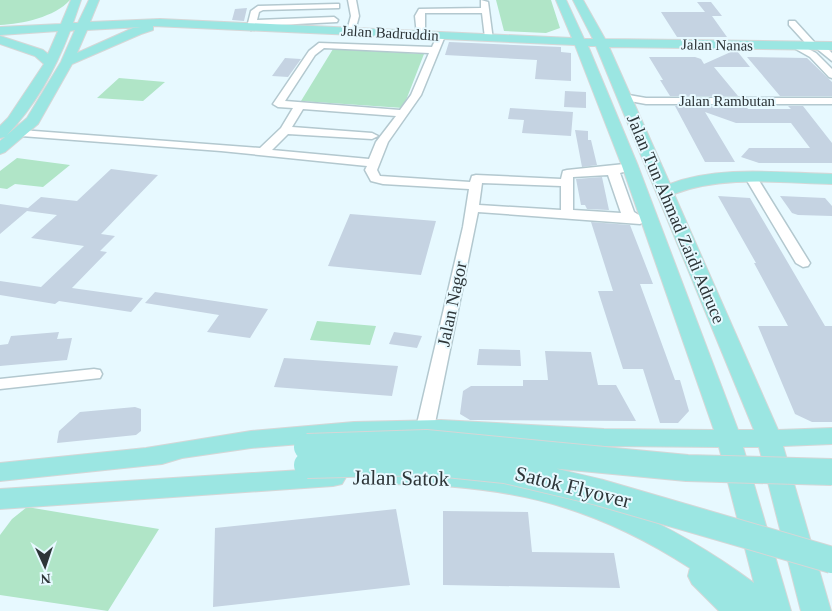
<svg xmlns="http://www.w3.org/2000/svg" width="832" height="611" font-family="'Times New Roman',serif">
	<rect width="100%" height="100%" fill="#e7f9ff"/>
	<path fill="#b0e5c7" d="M0 0H70C55 17 22 24 0 25Z
		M496 0H551L560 28 546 33 504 31Z
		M333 49 424 54 403 108 301 101Z
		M119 78 165 82 143 101 97 98Z
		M17 158 70 165 43 187 15 184 7 189 0 188V171Z
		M317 321 376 326 370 345 310 340Z
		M27 507 159 529 108 611 0 595V535L12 519Z"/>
	<path fill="#c5d3e2" d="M697 2H711L722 16H712L727 37H677L661 12H705Z
		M247 8 244 21 232 20 235 9Z
		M449 42 561 47V52L571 53V81L535 79 537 60 445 55Z
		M733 51H737L750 67H714L738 96H670L660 80H663L649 57H695L701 59 704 64Z
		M747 57 807 58 832 82V96H780Z
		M285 58 301 59 288 77 272 76Z
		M565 91 586 92V108L564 107Z
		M675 106H746L748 109H791L788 106H803L832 143V163H759L741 157 749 148H810L791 123H736L705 112 735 162H705Z
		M510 108 573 112 571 136 522 133 524 120 508 119Z
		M575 130 588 131V140H591L597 165 582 167Z
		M111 169 158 175 101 234 115 236 100 251 107 252 72 288 143 298 131 312 59 301 55 304 0 295V281L41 287 84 246 31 238 57 215 27 211 0 234V204L28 208 41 197 77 201Z
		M602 177 609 210 587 209 585 205H581L576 179Z
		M718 196 750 198 825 326H832V422H812L795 414 758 326H788L754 263H756Z
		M780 196 825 198 832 206V216L798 215 792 213Z
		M350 214 436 221 421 275 328 266Z
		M591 222 630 225 653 284H640L675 380H680L689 411 678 423H660L643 369H623L598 291H613Z
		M155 292 268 309 250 338 207 332 219 315 145 303Z
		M59 332 57 339 72 338 67 360 0 366V345L8 344 11 336Z
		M394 332 422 336 417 348 389 344Z
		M479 349 520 350 521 366 477 365Z
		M545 351 591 352 598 385H616L636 421 477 420H470L460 414 463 391 471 386H523V380H548Z
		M284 358 398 366 392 396 274 387Z
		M135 407 141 409V431L136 435 57 443 59 431 80 412Z
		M396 509 410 585 213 607 215 528Z
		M443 511 528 512 532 552 614 553 620 588 443 585Z"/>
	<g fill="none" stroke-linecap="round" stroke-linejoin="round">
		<defs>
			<path id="minor" d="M348 0H356L359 16 355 31 351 34 347 31 351 16Z
				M481 0 488 2 493 40 485 38 482 13H425V35L421 38 417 35 415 16 419 9 481 8Z
				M336 4H339V8L263 10 259 12 257 20 334 17 338 20 337 22 256 26 251 30 247 27 251 11 258 6Z
				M789 21H795L816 44H823L832 53V61L816 48H810L789 25Z
				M438 34 445 36 421 95 388 142 377 170 380 176 470 182 472 176 476 175 561 179 563 171 567 170 634 163V169L620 173 634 212 647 220 640 224 478 212 434 428 431 432 425 434 419 432 416 428 463 227 469 189 383 184 371 181 365 170 367 166 221 151 21 136 15 133 21 130 260 148 281 128 293 108 278 107 273 104 309 51 319 43 432 47ZM324 48 429 53 411 95 400 110 285 101 315 55ZM303 109 396 116 376 142 369 159 272 150 288 134 372 139 378 136 372 133 292 127ZM608 175 621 213 573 210V177ZM482 183 561 186V210L479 205Z
				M797 43 816 53 832 69V78L829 77 810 57 794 48 792 46Z
				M623 94 646 98H832V104H646L619 99V95Z
				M752 175 758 179 810 263 808 266 803 267 796 263 746 179Z
				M94 369 100 370 102 374 100 378 0 389V379Z"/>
			<path id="major" d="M71 0H81L73 23H78L89 0H99L90 22 160 19 572 38 556 0H566L584 39H593L573 0H583L605 39 832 42V50L609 47 670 184C719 165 780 173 832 174V184C781 183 723 175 674 194L778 430 832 428V444L783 446 831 611H801L759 447H743L791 611H719L692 584 688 576 690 568C585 500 496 483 372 484L363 482 359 475 363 468 372 466C524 464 631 493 754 583L719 447 604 446 441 436 388 437 251 448 182 458 162 464 0 481V463L146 448 251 431 354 422 441 420 604 429 714 430 622 166 575 45 153 26V30L141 34 72 64 38 124 5 152 0 154V141L5 137 0 138V126L8 118 44 64 35 56 0 44V36L43 50 48 54 58 31 0 35V27L61 24ZM141 27 133 28 77 53 87 30ZM75 30 61 62 27 118 7 135C35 106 56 68 70 31ZM588 46H596L754 430H738L638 166Z
				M333 468 342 470 346 477 342 484 333 486 0 509V489Z"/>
		</defs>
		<use href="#minor" stroke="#b3c8cf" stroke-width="3"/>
		<use href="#major" stroke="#d5d7d7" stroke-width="2"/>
		<use href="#minor" fill="#fff" fill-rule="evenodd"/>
		<use href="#major" fill="#9be6e2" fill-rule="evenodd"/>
		<defs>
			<path id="major-bridge" d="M307 447 426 443 687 468 832 472
				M307 465 427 462 505 470 598 492 832 560"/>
		</defs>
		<use href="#major-bridge" stroke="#d5d7d7" stroke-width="28" stroke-linecap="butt"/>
		<use href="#major-bridge" stroke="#9be6e2" stroke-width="26"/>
	</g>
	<g text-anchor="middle" stroke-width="4" stroke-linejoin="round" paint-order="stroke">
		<g font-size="15" fill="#2d3538" stroke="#e7f9ff">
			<text transform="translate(390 33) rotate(3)" y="5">Jalan Badruddin</text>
			<text transform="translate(717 45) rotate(1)" y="5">Jalan Nanas</text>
			<text x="727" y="106">Jalan Rambutan</text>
		</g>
		<g font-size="18" fill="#2d3538" stroke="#e7f9ff">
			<text transform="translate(676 219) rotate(67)" y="6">Jalan Tun Ahmad Zaidi Adruce</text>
			<text transform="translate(452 304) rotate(-78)" y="6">Jalan Nagor</text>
		</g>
		<g font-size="21" fill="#2d3538" stroke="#e7f9ff">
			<text transform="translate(401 478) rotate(1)" y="7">Jalan Satok</text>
			<text transform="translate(573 487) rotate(14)" y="7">Satok Flyover</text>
		</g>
	</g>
	<g transform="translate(45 566) rotate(177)" stroke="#e7f9ff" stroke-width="4" paint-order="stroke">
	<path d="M0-4L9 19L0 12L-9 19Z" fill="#2d3538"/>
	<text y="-8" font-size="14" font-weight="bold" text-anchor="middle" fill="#2d3538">N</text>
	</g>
</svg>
